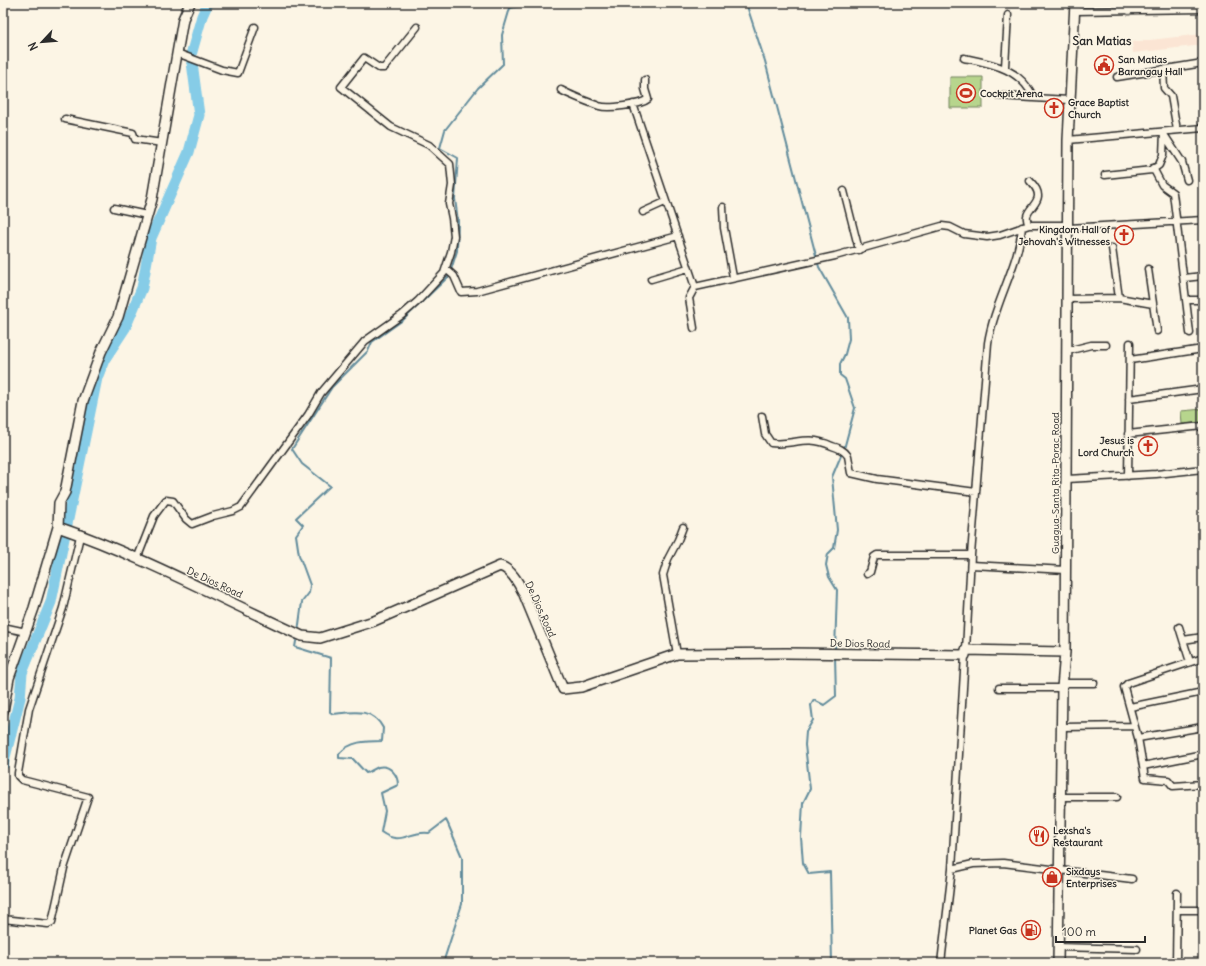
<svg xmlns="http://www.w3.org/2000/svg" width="1206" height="966" font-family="Delius,sans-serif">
	<rect width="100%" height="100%" fill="#fcf5e5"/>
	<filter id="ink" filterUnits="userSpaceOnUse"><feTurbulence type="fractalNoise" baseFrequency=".025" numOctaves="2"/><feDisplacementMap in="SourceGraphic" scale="8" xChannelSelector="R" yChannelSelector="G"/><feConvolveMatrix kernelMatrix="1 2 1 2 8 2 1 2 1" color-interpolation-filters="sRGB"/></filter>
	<g filter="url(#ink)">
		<path fill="#fbe5d4" d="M1203 34V45L1133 53 1132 42Z"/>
		<path fill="#b7d58d" stroke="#71805c" d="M950 77H983V108H950Z
			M1203 409V422L1182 424 1181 411Z"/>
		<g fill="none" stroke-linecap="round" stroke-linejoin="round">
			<path stroke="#628c9c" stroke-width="2" d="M746 3 765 61 819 267 848 318 849 339 845 354 840 364V375L845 379 855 408 844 449
				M298 632 302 602 309 593 310 585 299 555 296 535 303 525 296 518 330 486 302 464 292 449 332 387 368 351 372 342 403 320 449 276 457 251 458 221 455 199 458 158 440 148 445 130 478 88 503 64 502 35 510 8 534 3
				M297 636 295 647 331 658 330 712 333 714C353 712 372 707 383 728L382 741C366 741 350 741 339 754V758L353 759 366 773C370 772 374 769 378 767 390 764 398 775 398 785L381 793 385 811 381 832C402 847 409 830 429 833L446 820 448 824 462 857V904L443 963
				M835 651 837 590 829 577 826 565 828 554 834 548 837 530 832 477 842 453
				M832 963 830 872 809 874 803 863 801 837 803 803 810 789 805 745 806 732 813 720 811 705 814 700 824 705 836 696 835 656"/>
			<path stroke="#86cce7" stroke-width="11" d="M3 765 20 698 22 673 51 602 97 378 104 360 125 328 142 288 151 238 189 152 199 115 191 55 202 16 208 3"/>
			<defs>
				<path id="street" d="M1129 3V11
					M1075 11 1203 9
					M177 53 222 70 238 73 255 27
					M964 58C993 64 1020 68 1034 98
					M1005 67 1008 15
					M1163 69 1164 88 1171 96 1177 130
					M1117 77 1203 63
					M561 90C570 95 588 102 599 106 608 109 641 105 648 99L645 89V80
					M999 96 1069 100
					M633 104 695 287 835 256 942 226 950 227 964 234 987 237 1000 235 1029 225H1068
					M65 119 133 133 135 139 162 143
					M1165 136 1182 162 1187 180
					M1068 140 1203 128
					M1153 168 1162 185 1173 193 1190 333
					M1105 175 1152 170 1159 165 1163 155 1164 132
					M844 191 859 250
					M723 207 724 228 733 277
					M114 208 147 215
					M643 212 665 202
					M1029 225C1018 207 1053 204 1030 181
					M1069 228 1203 220
					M1112 248 1119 298
					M446 269 454 276 461 292 477 291 678 236
					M1148 269 1157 331
					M1184 278 1203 276
					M651 279 688 268
					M1068 299 1119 298 1153 304
					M1186 300H1203
					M694 328 689 298 695 287
					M1067 351 1091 345H1106
					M1130 360 1203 349
					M1129 399 1203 389
					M762 416 765 434 771 443C794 446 805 434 832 446 839 448 844 450 848 456L851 473 877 479 976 492
					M1128 434 1203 426
					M1128 476 1130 343
					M1067 479 1156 474 1203 469
					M137 559 154 516 166 500 173 501 186 519 192 524 213 516 233 511 241 507 308 415 321 393 365 341 402 315 418 301 444 273 451 252 454 236 452 218 449 204 452 185 450 164 429 145 391 127 341 87 364 58 379 68H384L417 27
					M971 565 1066 570
					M867 574 870 572 874 557 877 555H971
					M3 627 26 632
					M1179 627 1190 662
					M1183 640 1203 637
					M966 650 971 555 988 343C994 303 1018 268 1022 227
					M677 654 663 575 668 559 678 540 683 527
					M1203 658 1128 683 1124 687 1138 738 1145 778 1168 780 1173 786 1203 784
					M1063 683H1094
					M999 688H1062
					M1130 707 1203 692
					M1063 727 1134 726
					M1138 738 1203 727
					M1143 766 1203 754
					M1061 797H1117
					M952 869 973 864 1003 863 1132 879
					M1177 910H1203
					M3 919 48 924 52 922 64 868 88 797 22 780 18 776V773L29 709 63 608 80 536
					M1058 947 1137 949
					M941 963 952 869 965 655
					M1176 963 1177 893
					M1200 963 1203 962"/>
				<path id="secondary" d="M58 527C142 556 221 599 302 636L320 638 374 621 500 566C511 569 518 582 523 592L563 689 581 687 677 654 786 653 965 655 966 650 1065 652
					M3 711 9 678 34 608 58 527 59 503 65 492 83 401 101 352 118 317 152 199 183 19 190 3
					M1058 963 1062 688 1065 652 1068 140 1075 3"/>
			</defs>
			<use href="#street" stroke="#2b2b2b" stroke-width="9"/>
			<use href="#secondary" stroke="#2b2b2b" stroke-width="12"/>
			<use href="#street" stroke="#fcf5e5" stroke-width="6"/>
			<use href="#secondary" stroke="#fcf5e5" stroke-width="9"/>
		</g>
	</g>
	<defs>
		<symbol id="civic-ring" viewBox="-11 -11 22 22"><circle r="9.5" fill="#fcf5e5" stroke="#c8321e" stroke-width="1.5"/><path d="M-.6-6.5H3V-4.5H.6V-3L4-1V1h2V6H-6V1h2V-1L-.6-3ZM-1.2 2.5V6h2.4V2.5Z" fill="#c8321e"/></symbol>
		<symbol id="stadium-ring" viewBox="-11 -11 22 22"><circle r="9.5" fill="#fcf5e5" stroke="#c8321e" stroke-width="1.5"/><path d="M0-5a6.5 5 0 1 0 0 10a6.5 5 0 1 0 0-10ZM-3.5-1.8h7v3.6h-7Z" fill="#c8321e"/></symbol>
		<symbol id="church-ring" viewBox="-11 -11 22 22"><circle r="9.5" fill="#fcf5e5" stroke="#c8321e" stroke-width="1.5"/><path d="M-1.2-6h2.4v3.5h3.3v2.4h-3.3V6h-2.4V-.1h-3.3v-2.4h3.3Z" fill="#c8321e"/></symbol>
		<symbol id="restaurant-ring" viewBox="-11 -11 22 22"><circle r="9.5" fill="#fcf5e5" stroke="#c8321e" stroke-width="1.5"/><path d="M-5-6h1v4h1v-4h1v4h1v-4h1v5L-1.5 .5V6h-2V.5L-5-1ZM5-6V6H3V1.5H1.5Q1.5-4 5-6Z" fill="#c8321e"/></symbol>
		<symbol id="shop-ring" viewBox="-11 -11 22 22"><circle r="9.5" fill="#fcf5e5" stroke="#c8321e" stroke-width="1.5"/><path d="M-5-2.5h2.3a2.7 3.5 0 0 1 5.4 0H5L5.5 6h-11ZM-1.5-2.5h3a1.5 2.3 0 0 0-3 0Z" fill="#c8321e"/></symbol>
		<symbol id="fuel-ring" viewBox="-11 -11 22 22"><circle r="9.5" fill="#fcf5e5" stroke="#c8321e" stroke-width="1.5"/><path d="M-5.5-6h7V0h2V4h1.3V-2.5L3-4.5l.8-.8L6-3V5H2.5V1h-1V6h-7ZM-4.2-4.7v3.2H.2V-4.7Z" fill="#c8321e"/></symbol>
	</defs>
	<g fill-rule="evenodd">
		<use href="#civic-ring" x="1093" y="54" width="22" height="22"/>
		<use href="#stadium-ring" x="955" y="82" width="22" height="22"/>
		<use href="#church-ring" x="1043" y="97" width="22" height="22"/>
		<use href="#church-ring" x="1113" y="224" width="22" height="22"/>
		<use href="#church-ring" x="1137" y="435" width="22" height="22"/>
		<use href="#restaurant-ring" x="1028" y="825" width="22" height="22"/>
		<use href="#shop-ring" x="1041" y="866" width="22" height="22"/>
		<use href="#fuel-ring" x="1020" y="919" width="22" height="22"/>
	</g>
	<g text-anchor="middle" stroke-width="3" stroke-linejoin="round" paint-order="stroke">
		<g font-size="10" font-weight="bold" fill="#2b2b2b" stroke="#fcf5e5" text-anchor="start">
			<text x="1118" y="63">San Matias<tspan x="1118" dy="12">Barangay Hall</tspan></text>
			<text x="980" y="97">Cockpit Arena</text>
			<text x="1068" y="106">Grace Baptist<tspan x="1068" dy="12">Church</tspan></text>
			<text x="1110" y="233" text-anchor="end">Kingdom Hall of<tspan x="1110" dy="12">Jehovah's Witnesses</tspan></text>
			<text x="1134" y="444" text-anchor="end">Jesus is<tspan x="1134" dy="12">Lord Church</tspan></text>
			<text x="1053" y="834">Lexsha's<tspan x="1053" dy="12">Restaurant</tspan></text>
			<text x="1066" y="875">Sixdays<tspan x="1066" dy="12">Enterprises</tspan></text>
			<text x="1017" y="934" text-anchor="end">Planet Gas</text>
		</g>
		<g font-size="10" fill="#2b2b2b" stroke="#fcf5e5">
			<text transform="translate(1055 483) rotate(-90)" y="4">Guagua-Santa Rita-Porac Road</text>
			<text transform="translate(215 582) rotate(25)" y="4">De Dios Road</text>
			<text transform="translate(541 609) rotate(66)" y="4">De Dios Road</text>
			<text transform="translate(860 643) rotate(1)" y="4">De Dios Road</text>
		</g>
		<g font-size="12" font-weight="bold" fill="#2b2b2b" stroke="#fcf5e5">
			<text x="1102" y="45">San Matias</text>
		</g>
	</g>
	<rect width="1206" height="966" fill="none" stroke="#fcf5e5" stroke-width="16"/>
	<rect x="8" y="8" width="1190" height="950" fill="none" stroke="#2b2b2b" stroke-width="1.5" filter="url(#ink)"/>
	<g transform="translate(42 42) rotate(244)" stroke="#fcf5e5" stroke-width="3" paint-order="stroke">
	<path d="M0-3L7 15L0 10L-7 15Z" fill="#2b2b2b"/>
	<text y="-6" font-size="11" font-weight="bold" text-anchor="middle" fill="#2b2b2b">N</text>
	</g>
	<path d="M1056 936v6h89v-6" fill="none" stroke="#2b2b2b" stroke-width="2"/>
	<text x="1062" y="936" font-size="12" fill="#2b2b2b" stroke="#fcf5e5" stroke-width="3" paint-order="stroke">100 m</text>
</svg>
